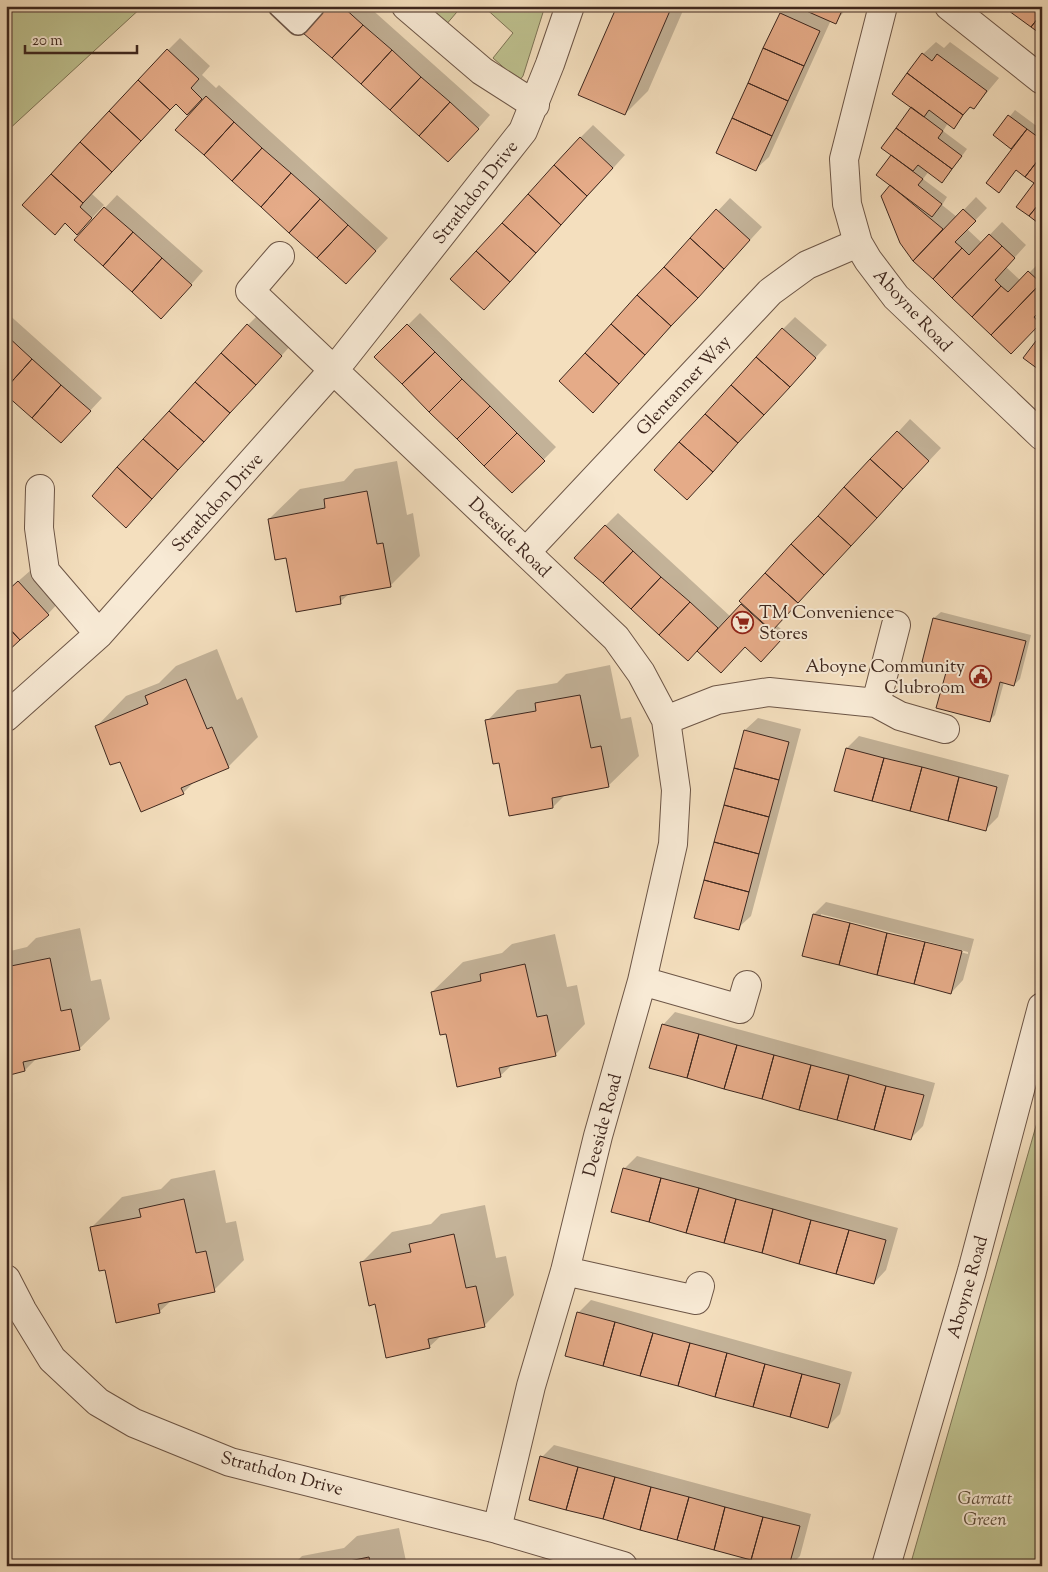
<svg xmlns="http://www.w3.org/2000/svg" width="1048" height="1572" font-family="'Sorts Mill Goudy',serif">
	<rect width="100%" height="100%" fill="#f4dfbe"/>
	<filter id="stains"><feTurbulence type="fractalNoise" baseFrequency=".004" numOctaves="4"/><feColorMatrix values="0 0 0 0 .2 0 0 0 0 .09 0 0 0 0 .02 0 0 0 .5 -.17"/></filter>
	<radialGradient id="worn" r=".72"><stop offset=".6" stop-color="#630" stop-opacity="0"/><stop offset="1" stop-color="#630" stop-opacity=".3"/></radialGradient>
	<path fill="#bec18f" stroke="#7e7456" d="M6 6H143L6 132Z
		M422 6H462L445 26Z
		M483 6H545L523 76 519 81 493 58 513 33Z
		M1042 1105V1566H910Z"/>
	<path fill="#0003" fill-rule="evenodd" d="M328 6H368L490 115 461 148Z
		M619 6H685L648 91 625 114Z
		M788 6H849L835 22 831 20 769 157 756 169 781 14Z
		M180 38 210 66 202 75 216 88 219 85 388 238 358 270 176 103 92 194 104 205 90 220 66 222 168 50Z
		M936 42 944 48 950 42 999 78 974 108 971 106 953 127 948 123 943 131 967 149 948 175 942 181 929 171 923 179 947 197 942 205 957 217 976 197 987 208 967 229 982 243 1002 222 1026 245 1006 267 1021 281 1042 260V321L1011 352 914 260 892 185 893 155 912 107 923 54Z
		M1015 110 1042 130V224L1036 183 1017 169 1004 185 1013 149 995 135Z
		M593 125 625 155 497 296 580 138Z
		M117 195 203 271 174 304 75 240Z
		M730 198 762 227 605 399 560 381Z
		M6 312 102 398 73 429 6 393Z
		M260 313 293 343 139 513 248 325Z
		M420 313 556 447 512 492 376 357Z
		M795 317 827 345 699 486 783 329Z
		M910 419 941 448 776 625 786 633 767 654 745 646 697 650 605 526 618 513 731 617Z
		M397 461 407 515 413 513 420 556 390 586 350 593 340 602 287 557 269 519 300 489 344 481 355 469Z
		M31 570 60 601 48 614 6 592Z
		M941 612 1031 635 1020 679 1014 685 1004 682 995 715 989 721 948 668 923 662 934 618Z
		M217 649 237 700 242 697 258 737 228 767 196 780 183 793 121 760 96 727 126 696 159 683 176 666Z
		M610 665 621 719 631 717 639 756 608 786 565 795 553 807 500 762 487 721 517 690 557 683 566 674Z
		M758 718 801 729 751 916 738 928 745 730Z
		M859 736 1009 775 998 817 986 829 847 748Z
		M826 902 974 939 963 980 951 993 814 914ZM821 914 968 952V954L821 917Z
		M80 928 91 981 101 979 110 1019 79 1049 37 1058 25 1070 6 1074V952L27 947 36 938Z
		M555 934 567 987 577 985 585 1024 555 1055 513 1064 500 1076 446 1032 432 992 463 962 502 953 512 944Z
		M675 1012 935 1083 923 1126 911 1138 663 1025Z
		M637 1156 898 1228 886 1270 874 1283 613 1211 625 1168Z
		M215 1170 226 1223 236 1221 244 1260 214 1290 172 1300 159 1312 106 1269 91 1228 122 1197 161 1189 171 1179Z
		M485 1205 496 1258 506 1256 514 1295 484 1326 442 1335 429 1347 376 1303 361 1263 392 1232 431 1224 441 1214Z
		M591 1300 852 1372 840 1414 828 1426 578 1313Z
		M554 1445 811 1514 800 1556 790 1566H777L542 1457Z
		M399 1528 407 1566H292L302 1556 344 1548 357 1536Z"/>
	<path fill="#e5ab88" stroke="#3e271e" d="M327 6H342L363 25 332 58 303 33Z
		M617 6H672L625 115 578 95Z
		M795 6H844L836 24Z
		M1012 6H1042V13L1031 27 1009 11Z
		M780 13 820 31 804 66 763 48Z
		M1042 13V35L1031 27Z
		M363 25 392 50 361 84 332 58Z
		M763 48 804 66 788 101 748 83Z
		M167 49 199 79 191 88 202 99 187 115 176 104 170 110 138 80Z
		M392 50 421 77 390 110 361 84Z
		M922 53 932 61 937 54 987 91 974 109 970 107 963 115 907 73Z
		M907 73 963 115 954 129 929 110 924 117 892 94Z
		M421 77 450 102 419 136 390 110Z
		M138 80 170 110 141 141 109 111Z
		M748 83 788 101 772 136 732 118Z
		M206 96 234 122 204 155 175 130Z
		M450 102 479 129 448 162 419 136Z
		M911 107 943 131 938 138 962 156 952 169 896 128Z
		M109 111 141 141 112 172 80 142Z
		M1008 115 1027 129 1011 149 993 135Z
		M732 118 772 136 756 171 716 153Z
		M234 122 262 148 232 181 204 155Z
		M896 128 952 169 942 183 918 165 913 171 881 148Z
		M1027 129 1042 140V155L1025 177 1016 170 999 193 986 183Z
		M580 137 613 168 587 196 554 165Z
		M80 142 112 172 83 203 51 174Z
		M262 148 291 173 261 207 232 181Z
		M891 155 923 179 918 185 942 204 932 217 876 175Z
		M1042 155V200L1029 216 1016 207 1034 183 1025 177Z
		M554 165 587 196 561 225 528 194Z
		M291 173 320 199 289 233 261 207Z
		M51 174 83 203 80 207 92 218 77 235 65 223 55 235 22 205Z
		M890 185 943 229 913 261 900 243 881 196Z
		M528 194 561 225 536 253 502 223Z
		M320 199 348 225 317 258 289 233Z
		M1042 200V226L1029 216Z
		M104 207 133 232 103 266 74 240Z
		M716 209 750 240 724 269 690 238Z
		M963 209 976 221 955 242 962 248 933 279 913 261Z
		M502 223 536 253 510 282 476 251Z
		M348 225 376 251 346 284 317 258Z
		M133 232 162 258 132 292 103 266Z
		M989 234 1002 246 952 298 933 279 962 248 969 255Z
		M690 238 724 269 698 298 664 267Z
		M1002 246 1015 258 995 280 1001 286 972 317 952 298Z
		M476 251 510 282 484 310 450 279Z
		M162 258 192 285 161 319 132 292Z
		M664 267 698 298 671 326 637 295Z
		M1028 271 1041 283 991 335 972 317 1001 286 1008 292Z
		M1041 283 1042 309 1034 317 1040 324 1011 354 991 335Z
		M637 295 671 326 645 355 611 324Z
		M247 324 282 356 256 385 221 353Z
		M407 324 435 352 402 384 374 357Z
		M611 324 645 355 619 384 585 353Z
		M782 328 816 358 790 387 756 357Z
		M1042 333V372L1023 358Z
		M6 335 32 359 6 388Z
		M435 352 462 379 429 412 402 384Z
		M221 353 256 385 230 413 195 382Z
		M585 353 619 384 593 413 559 381Z
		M756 357 790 387 764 415 731 385Z
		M32 359 61 385 32 418 6 395V388Z
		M462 379 490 406 457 439 429 412Z
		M195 382 230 413 204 442 169 411Z
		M61 385 91 411 61 443 32 418Z
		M731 385 764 415 738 443 705 414Z
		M490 406 517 433 484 466 457 439Z
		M169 411 204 442 178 470 143 439Z
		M705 414 738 443 713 472 679 442Z
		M897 431 929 461 903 489 870 459Z
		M517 433 545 461 512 493 484 466Z
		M143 439 178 470 152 499 117 467Z
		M679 442 713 472 687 500 654 470Z
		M870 459 903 489 877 518 844 487Z
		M117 467 152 499 126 528 92 496Z
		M844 487 877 518 851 546 818 516Z
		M367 491 377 544 383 543 391 587 340 596 341 604 296 612 286 558 275 560 268 519 325 508 324 499Z
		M818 516 851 546 824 575 791 544Z
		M605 525 633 551 603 583 574 558Z
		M791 544 824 575 798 603 765 573Z
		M633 551 661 577 631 609 603 583Z
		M765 573 798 603 772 631 739 601Z
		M661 577 690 602 659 635 631 609Z
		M18 581 49 615 20 640 6 625V592Z
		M690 602 718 628 688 661 659 635Z
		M741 604 781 640 761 662 745 647 721 673 697 651Z
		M933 618 1026 641 1014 686 1000 682 990 722 936 708 947 669 922 662Z
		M6 625 20 640 6 653Z
		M186 679 207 729 212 727 229 768 181 788 184 794 141 812 120 762 110 765 95 726 148 704 145 696Z
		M580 695 591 748 601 746 609 787 552 798 553 808 509 816 499 763 493 764 485 720 536 711 535 703Z
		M744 730 789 742 779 780 734 768Z
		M846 748 884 758 872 801 834 791Z
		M884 758 922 767 910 811 872 801Z
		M922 767 959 777 948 821 910 811Z
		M734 768 779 780 769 817 724 805Z
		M959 777 997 787 986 831 948 821Z
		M724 805 769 817 759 854 714 842Z
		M714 842 759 854 749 892 704 880Z
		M704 880 749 892 739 930 694 918Z
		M813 914 850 923 839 965 802 956Z
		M850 923 887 933 877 975 839 965Z
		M887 933 925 942 914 984 877 975Z
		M925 942 962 951 951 994 914 984Z
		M50 958 61 1011 71 1009 80 1050 23 1062 25 1071 6 1076V967Z
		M525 964 537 1017 547 1015 556 1056 499 1068 501 1077 457 1087 446 1034 440 1035 431 992 481 981 480 974Z
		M662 1024 699 1034 687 1078 649 1068Z
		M699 1034 737 1045 724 1089 687 1078Z
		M737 1045 774 1055 762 1099 724 1089Z
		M774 1055 811 1065 799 1110 762 1099Z
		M811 1065 849 1075 837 1120 799 1110Z
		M849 1075 886 1086 874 1130 837 1120Z
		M886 1086 924 1095 911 1140 874 1130Z
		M623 1168 661 1178 649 1222 611 1212Z
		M661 1178 699 1188 686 1233 649 1222Z
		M699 1188 736 1199 724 1243 686 1233Z
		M184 1199 196 1253 206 1251 215 1292 158 1304 160 1313 116 1323 105 1270 99 1271 90 1227 141 1217 139 1209Z
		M736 1199 773 1209 762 1253 724 1243Z
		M773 1209 811 1220 799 1264 762 1253Z
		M811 1220 849 1230 836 1274 799 1264Z
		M849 1230 886 1240 874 1284 836 1274Z
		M454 1234 466 1288 476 1286 485 1327 428 1339 430 1348 386 1358 375 1304 369 1306 360 1262 411 1252 409 1244Z
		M577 1312 615 1322 603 1366 565 1356Z
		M615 1322 653 1333 640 1376 603 1366Z
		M653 1333 690 1343 678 1386 640 1376Z
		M690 1343 727 1353 715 1397 678 1386Z
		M727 1353 765 1364 753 1407 715 1397Z
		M765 1364 802 1374 790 1417 753 1407Z
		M802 1374 840 1384 828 1428 790 1417Z
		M540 1456 578 1467 566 1510 529 1500Z
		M578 1467 615 1477 603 1519 566 1510Z
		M615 1477 651 1487 640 1530 603 1519Z
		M651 1487 689 1497 677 1540 640 1530Z
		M689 1497 725 1507 714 1550 677 1540Z
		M725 1507 763 1517 751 1560 714 1550Z
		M763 1517 800 1526 789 1566H772L751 1560Z
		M369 1557 371 1566H325Z"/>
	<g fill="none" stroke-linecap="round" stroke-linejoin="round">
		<defs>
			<path id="lane" d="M279 6 298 24 314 6"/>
			<path id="street" d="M406 6 482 71 535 105
				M883 6 844 159 847 204 858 243 868 260 896 297 1042 436
				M949 6 1042 80
				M280 256 250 291 616 638 641 673 666 720 676 790 673 844 642 981 598 1136 565 1271 531 1386 497 1529
				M40 489 39 528 45 571 99 634
				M526 552 770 292 807 265 858 243
				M876 703 896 625
				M6 717 99 634 343 359 523 131 550 64 570 6
				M666 720 717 700 769 692 876 703 900 716 945 729
				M642 981 740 1009 747 985
				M565 1271 696 1300 700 1286
				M6 1279 22 1310 52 1359 98 1402 134 1423 230 1462 497 1529 623 1566
				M886 1566 972 1271 1042 1007"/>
		</defs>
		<use href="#lane" stroke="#6c5546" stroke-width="24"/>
		<use href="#street" stroke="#6c5546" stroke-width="30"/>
		<use href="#lane" stroke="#f8ead5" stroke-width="21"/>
		<use href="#street" stroke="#f8ead5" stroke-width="28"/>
	</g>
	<defs>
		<symbol id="supermarket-ring" viewBox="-11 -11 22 22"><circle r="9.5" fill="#f8ead5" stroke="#8f2418" stroke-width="1.5"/><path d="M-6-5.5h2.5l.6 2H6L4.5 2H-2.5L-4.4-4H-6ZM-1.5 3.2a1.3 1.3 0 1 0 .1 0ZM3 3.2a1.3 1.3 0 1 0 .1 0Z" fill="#8f2418"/></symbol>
		<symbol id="civic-ring" viewBox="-11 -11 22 22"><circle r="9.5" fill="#f8ead5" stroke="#8f2418" stroke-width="1.5"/><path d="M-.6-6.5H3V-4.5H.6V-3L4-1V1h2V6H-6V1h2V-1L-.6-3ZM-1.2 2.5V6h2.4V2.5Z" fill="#8f2418"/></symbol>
	</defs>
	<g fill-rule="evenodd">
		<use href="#supermarket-ring" x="730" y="610" width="25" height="25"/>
		<use href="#civic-ring" x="968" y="664" width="25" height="25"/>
	</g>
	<g text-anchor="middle" stroke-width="4" stroke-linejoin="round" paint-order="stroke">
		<g font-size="18" fill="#3e271e" stroke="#f8ead5">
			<text transform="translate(475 192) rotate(-52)" y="6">Strathdon Drive</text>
			<text transform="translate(913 310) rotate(47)" y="6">Aboyne Road</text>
			<text transform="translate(683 385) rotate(-47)" y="6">Glentanner Way</text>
			<text transform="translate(217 502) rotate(-48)" y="6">Strathdon Drive</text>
			<text transform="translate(510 537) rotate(44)" y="6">Deeside Road</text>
			<text transform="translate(602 1125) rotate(-75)" y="6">Deeside Road</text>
			<text transform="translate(967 1287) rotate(-74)" y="6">Aboyne Road</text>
			<text transform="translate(282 1473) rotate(15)" y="6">Strathdon Drive</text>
		</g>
		<g font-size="18" fill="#3e271e" stroke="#f8ead5" text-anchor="start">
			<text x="759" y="618">TM Convenience<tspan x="759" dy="21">Stores</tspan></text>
			<text x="965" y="672" text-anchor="end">Aboyne Community<tspan x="965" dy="21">Clubroom</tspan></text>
		</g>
		<g font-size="18" font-style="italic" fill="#5e4e3a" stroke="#f8ead5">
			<text x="985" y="1504">Garratt<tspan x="985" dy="21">Green</tspan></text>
		</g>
	</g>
	<rect width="1048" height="1572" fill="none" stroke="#f4dfbe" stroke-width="25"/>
	<rect x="8" y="8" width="1033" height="1557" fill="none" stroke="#3e271e" stroke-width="2.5"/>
	<rect x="12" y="12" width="1023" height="1547" fill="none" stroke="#3e271e"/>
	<path d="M25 45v8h112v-8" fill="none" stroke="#3e271e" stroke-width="2.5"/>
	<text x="32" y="45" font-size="15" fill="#3e271e" stroke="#f8ead5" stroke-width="4" paint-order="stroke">20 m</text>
	<rect width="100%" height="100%" filter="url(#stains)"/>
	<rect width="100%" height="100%" fill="url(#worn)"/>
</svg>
